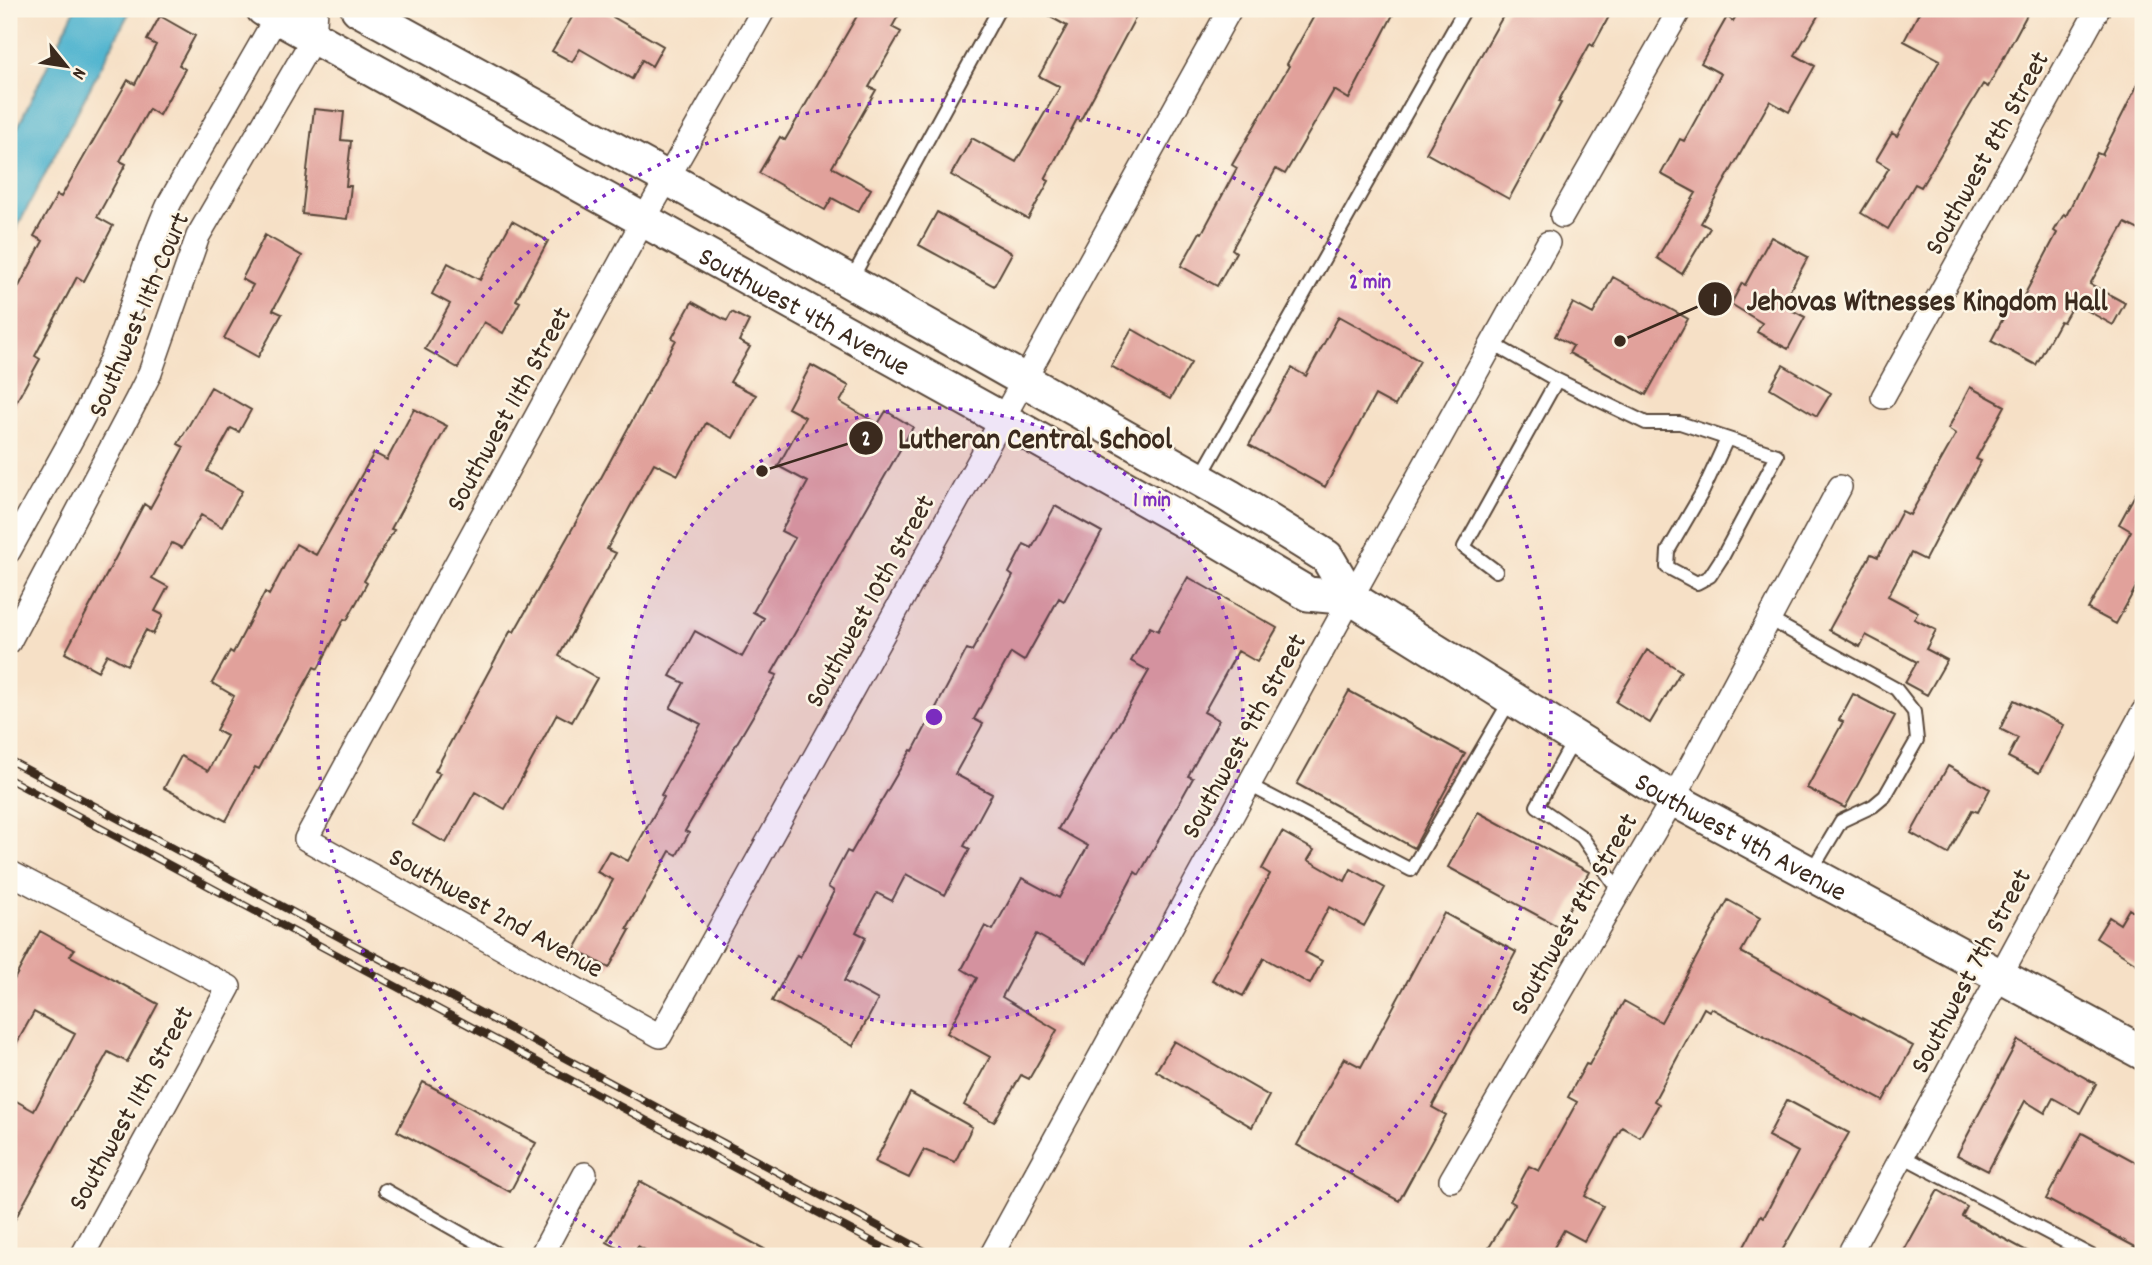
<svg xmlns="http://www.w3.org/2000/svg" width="2152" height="1265" font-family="Dekko,sans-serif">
	<rect width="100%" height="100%" fill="#fcf5e5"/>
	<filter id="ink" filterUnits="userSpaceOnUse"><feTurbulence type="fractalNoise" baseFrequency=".0143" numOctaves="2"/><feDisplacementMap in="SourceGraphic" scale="14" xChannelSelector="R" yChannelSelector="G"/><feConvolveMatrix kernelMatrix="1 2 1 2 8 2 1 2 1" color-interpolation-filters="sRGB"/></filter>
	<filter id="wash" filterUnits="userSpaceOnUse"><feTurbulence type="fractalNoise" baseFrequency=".00686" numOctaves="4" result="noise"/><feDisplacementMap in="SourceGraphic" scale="28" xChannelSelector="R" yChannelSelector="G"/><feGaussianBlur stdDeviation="1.57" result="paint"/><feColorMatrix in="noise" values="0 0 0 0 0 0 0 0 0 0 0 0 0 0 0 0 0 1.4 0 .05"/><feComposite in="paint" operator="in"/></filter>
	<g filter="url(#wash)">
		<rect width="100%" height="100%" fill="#f6e0c6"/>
		<path fill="#50b4cf" stroke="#466f76" stroke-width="2" d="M75 9H131L9 243V145Z"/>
		<g id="blocks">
			<path fill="#e1a19b" d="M577 9H599L663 46 652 66 642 60 632 79 580 49 572 62 552 51Z
				M861 9H902L892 27 901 32 869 87 876 90 832 167 871 189 858 212 832 198 825 210 759 173 780 137 785 140Z
				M1036 9H1140L1080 121 1077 119 1045 179 1049 181 1028 219 951 175 972 138 1016 162 1060 87 1039 76 1067 26Z
				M1318 9H1396L1349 99 1334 90 1285 174 1276 169 1232 249 1236 252 1217 286 1181 266 1200 232 1202 233 1237 168 1232 165 1289 66 1287 64Z
				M1507 9H1613L1593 46 1590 44 1558 102 1561 103 1509 199 1426 153Z
				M1740 9H1822L1795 55 1815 66 1789 112 1770 101 1701 223 1710 228 1682 274 1657 258 1696 193 1661 174 1680 139 1684 141 1721 74 1701 63 1727 17 1733 21Z
				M1921 9H2030L1988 87 1983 84 1921 187 1915 184 1888 229 1861 213 1889 168 1876 160 1892 133 1897 136 1940 60 1904 41Z
				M160 16 195 36 179 65 185 69 159 115 149 109 120 161 126 164 97 217 113 226 84 281 77 277 35 356 40 359 9 415V305L43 241 34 236 57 195 61 197 128 80 135 84 156 45 147 40Z
				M2143 74V232L2125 223 2090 284 2125 303 2113 325 2074 303 2063 322 2060 321 2036 365 1991 341 2009 307 2016 311 2057 233 2054 231 2064 214 2066 216 2097 153 2102 155Z
				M314 109 344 112 341 140 351 141 346 186H351L347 219 302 214Z
				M937 212 1012 253 994 286 919 245Z
				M512 221 548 241 516 300 520 302 503 333 484 322 458 368 425 349 450 304 432 294 448 263 480 280Z
				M265 235 302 256 273 310 282 314 258 357 224 338 253 285 242 279Z
				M1771 237 1808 257 1782 305 1805 317 1788 349 1757 332 1762 323 1731 304 1742 283 1745 285Z
				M1613 277 1688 319 1646 395 1569 353 1573 346 1555 336 1573 303 1593 314Z
				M692 302 727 321 732 312 749 321 739 341 750 347 730 382 756 395 733 438 706 423 678 475 654 463 607 549 616 553 559 656 597 678 572 722 557 714 505 809 475 792 446 843 412 824 440 773 435 771 511 630 514 632 602 476 676 340 672 338Z
				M1339 316 1420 361 1395 406 1375 395 1325 487 1249 445 1292 368 1306 376Z
				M1132 329 1191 363 1170 399 1111 366Z
				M811 365 849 386 840 402 878 424 886 411 913 427 772 673 777 675 685 831 689 833 677 855 670 851 627 929 630 930 609 968 575 949 613 880 597 872 609 851 628 861 664 797 661 795 701 724 670 708 684 683 670 676 695 631 742 657 764 618 753 612 795 538 781 531 808 482 778 466 805 417 788 408Z
				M1783 365 1831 393 1817 416 1770 388Z
				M211 387 251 410 239 432 231 428 207 471 242 491 222 527 201 515 182 548 172 543 152 578 168 587 155 611 163 615 153 634 146 630 127 665 107 654 98 671 65 653 144 504 150 508 184 447 178 444Z
				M1970 387 2005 406 1976 459 1981 461 1954 509 1952 508 1925 560 1911 553 1888 596 1918 612 1914 619 1936 630 1926 649 1947 660 1927 695 1905 683 1917 662 1866 635 1860 647 1829 630 1871 554 1878 557 1902 511 1910 515 1956 434 1948 429Z
				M414 409 447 426 391 529 394 530 364 581 367 583 347 620 344 619 318 669 314 667 259 769 255 767 226 821 164 788 181 756 208 771 227 736 216 730 234 696 212 683 230 651 233 653 265 592 269 595 296 544 316 555 374 453 387 460Z
				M2143 480V574L2116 624 2088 609 2131 531 2119 524Z
				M1055 506 1102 532 1064 601 1059 598 1024 661 1011 653 974 719 983 724 955 774 992 794 964 846 970 849 945 895 906 874 892 901 877 893 856 932 866 937 844 981 878 1000 853 1046 772 1001 797 955 800 957 834 891 828 887 847 851 851 853 911 750 913 751 967 649 972 651 1013 576 1009 573 1024 544 1032 548Z
				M1188 577 1277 628 1257 662 1238 651 1204 712 1219 720 1188 776 1193 778 1139 875 1135 872 1087 963 1036 934 1002 997 1057 1030 1029 1079 1021 1075 994 1122 964 1105 990 1057 947 1033 977 978 962 969 985 926 993 930 1022 878 1059 898 1088 846 1058 829 1149 671 1131 661 1150 627 1158 631Z
				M1647 650 1681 671 1650 723 1616 702Z
				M1349 691 1465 754 1414 848 1297 784Z
				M1853 694 1895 716 1845 808 1807 788 1843 722 1839 720Z
				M2014 700 2064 725 2039 773 2008 757 2018 738 2000 729Z
				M1948 766 1990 789 1978 812 1972 810 1948 854 1911 833Z
				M1478 812 1589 872 1559 927 1448 867Z
				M1282 832 1314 850 1308 860 1345 881 1351 869 1385 888 1364 926 1329 907 1305 952 1322 961 1310 984 1264 958 1243 996 1212 980 1270 874 1262 869Z
				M1728 900 1760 918 1741 952 1913 1046 1883 1101 1711 1008 1709 1011 1704 1008 1654 1101 1659 1104 1640 1137 1622 1127 1585 1196 1603 1206 1584 1241 1564 1230 1549 1256H1484L1515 1204 1510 1201 1529 1166 1539 1171 1577 1102 1568 1097 1586 1064 1589 1065 1624 1001 1661 1022Z
				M2129 909 2143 918V968L2096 938 2109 917 2120 924Z
				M1444 913 1516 952 1432 1107 1446 1115 1399 1201 1297 1145 1344 1058 1361 1067Z
				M40 931 74 950 70 956 158 1004 127 1062 108 1052 9 1230V1097L34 1111 75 1034 34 1012 9 1057V989Z
				M2018 1040 2096 1084 2080 1113 2053 1098 2045 1113 2025 1101 1988 1171 1957 1155Z
				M1174 1041 1269 1096 1252 1127 1156 1071Z
				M423 1082 536 1143 510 1192 397 1131Z
				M910 1093 972 1127 955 1162 924 1150 909 1178 875 1162Z
				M1787 1100 1849 1133 1779 1256H1739L1761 1215 1764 1217 1798 1152 1768 1136Z
				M2082 1133 2143 1166V1251L2046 1199Z
				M640 1181 777 1256H656L638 1246 632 1256 607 1242Z
				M1938 1190 1967 1207 1962 1216 2036 1256H1901Z"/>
		</g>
	</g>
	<g filter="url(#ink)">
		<use href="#blocks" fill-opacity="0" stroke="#574537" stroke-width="2"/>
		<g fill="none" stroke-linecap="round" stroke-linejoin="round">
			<defs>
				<path id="service" d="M850 282 999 9
					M1493 344 1551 377 1646 423H1680L1777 455 1723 556 1710 576 1697 583 1667 567 1668 551 1703 491 1727 439
					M1200 478 1465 9
					M1496 571 1464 547 1557 380
					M1769 619 1896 689 1914 712 1917 740 1885 796 1873 806 1841 821 1810 873
					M1574 740 1537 806 1582 837 1619 891
					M1249 785 1411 870 1511 699
					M1902 1156 2092 1256
					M385 1190 501 1256"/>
				<path id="minor" d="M764 9 643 221 306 839 660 1036 1230 9
					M1562 216 1680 9
					M1883 397 2098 9
					M9 551C44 487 83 424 112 357 134 307 146 252 170 202L277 16 287 9
					M9 642 137 399 150 373 198 236 314 37 316 9
					M9 872 229 987 82 1256
					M1451 1180 1673 799 1840 487
					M541 1256 585 1174
					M991 1256 1351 598 1548 243
					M1848 1256 2143 712"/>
				<g id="secondary">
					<path id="s1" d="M263 9 1002 419 1209 535 1308 594 1351 598 1673 799 2143 1053"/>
					<path d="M358 9 667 178 1229 496 1327 557 1351 598"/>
				</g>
			</defs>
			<use href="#service" stroke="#574537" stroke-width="16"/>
			<use href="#minor" stroke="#574537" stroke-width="26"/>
			<use href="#secondary" stroke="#574537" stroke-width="37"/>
			<use href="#service" stroke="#fff" stroke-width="12"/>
			<use href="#minor" stroke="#fff" stroke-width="23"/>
			<use href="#secondary" stroke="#fff" stroke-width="33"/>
			<defs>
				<path id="rail" d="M9 760 934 1256
					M9 779 899 1256"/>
			</defs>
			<use href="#rail" stroke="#3b2a1e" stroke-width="8"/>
			<use href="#rail" stroke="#fcf5e5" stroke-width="5" stroke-dasharray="16" stroke-linecap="butt"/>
		</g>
	</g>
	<circle cx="934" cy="717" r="309" fill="#7b2cbf" fill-opacity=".12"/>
	<g fill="none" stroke="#7b2cbf" stroke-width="3.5" stroke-dasharray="3.5 7">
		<circle cx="934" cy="717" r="309"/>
		<path d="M630 1254A617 617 0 1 1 1238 1254"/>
	</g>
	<g text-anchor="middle" stroke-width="5" stroke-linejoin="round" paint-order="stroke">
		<g font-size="28" fill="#3b2a1e" stroke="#fcf5e5">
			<text transform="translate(1985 152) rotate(-61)" y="10">Southwest 8th Street</text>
			<text dy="10" stroke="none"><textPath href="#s1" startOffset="620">Southwest 4th Avenue</textPath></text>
			<text transform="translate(137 314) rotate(-67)" y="10">Southwest 11th Court</text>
			<text transform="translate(507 408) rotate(-61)" y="10">Southwest 11th Street</text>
			<text transform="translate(868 600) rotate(-61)" y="10">Southwest 10th Street</text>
			<text transform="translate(1242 735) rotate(-61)" y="10">Southwest 9th Street</text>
			<text dy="10" stroke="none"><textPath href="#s1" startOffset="1698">Southwest 4th Avenue</textPath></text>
			<text transform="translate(497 911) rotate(29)" y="10">Southwest 2nd Avenue</text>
			<text transform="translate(1572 913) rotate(-60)" y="10">Southwest 8th Street</text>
			<text transform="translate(1969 970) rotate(-62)" y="10">Southwest 7th Street</text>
			<text transform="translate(129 1107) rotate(-61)" y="10">Southwest 11th Street</text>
		</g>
	</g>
	<circle cx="934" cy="717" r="10" fill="#7b2cbf" stroke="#fcf5e5" stroke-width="3.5"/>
	<g font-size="21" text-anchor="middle" font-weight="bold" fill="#7b2cbf" stroke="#fcf5e5" stroke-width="5" stroke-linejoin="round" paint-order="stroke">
		<text x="1370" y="288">2 min</text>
		<text x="1152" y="506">1 min</text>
	</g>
	<path fill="none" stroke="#3b2a1e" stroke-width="2.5" d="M1620 341L1715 299M762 471L866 438"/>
	<g fill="#3b2a1e" stroke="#fcf5e5" stroke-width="2.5">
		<circle cx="1620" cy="341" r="7"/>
		<circle cx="762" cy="471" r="7"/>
		<circle cx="1715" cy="299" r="18"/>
		<circle cx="866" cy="438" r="18"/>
	</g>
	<g font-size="21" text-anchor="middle" font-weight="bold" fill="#fff">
		<text x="1715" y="307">1</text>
		<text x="866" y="445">2</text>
	</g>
	<g font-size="30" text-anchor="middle" font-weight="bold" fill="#3b2a1e" stroke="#fcf5e5" stroke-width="5" stroke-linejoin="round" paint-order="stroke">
		<text x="1927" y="310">Jehovas Witnesses Kingdom Hall</text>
		<text x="1035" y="448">Lutheran Central School</text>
	</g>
	<rect width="2152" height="1265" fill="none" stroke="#fcf5e5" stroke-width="35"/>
	<g transform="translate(66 66) rotate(120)" stroke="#fcf5e5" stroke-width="5" paint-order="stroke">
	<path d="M0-5L12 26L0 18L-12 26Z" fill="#3b2a1e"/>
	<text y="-10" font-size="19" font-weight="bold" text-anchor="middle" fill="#3b2a1e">N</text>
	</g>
</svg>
